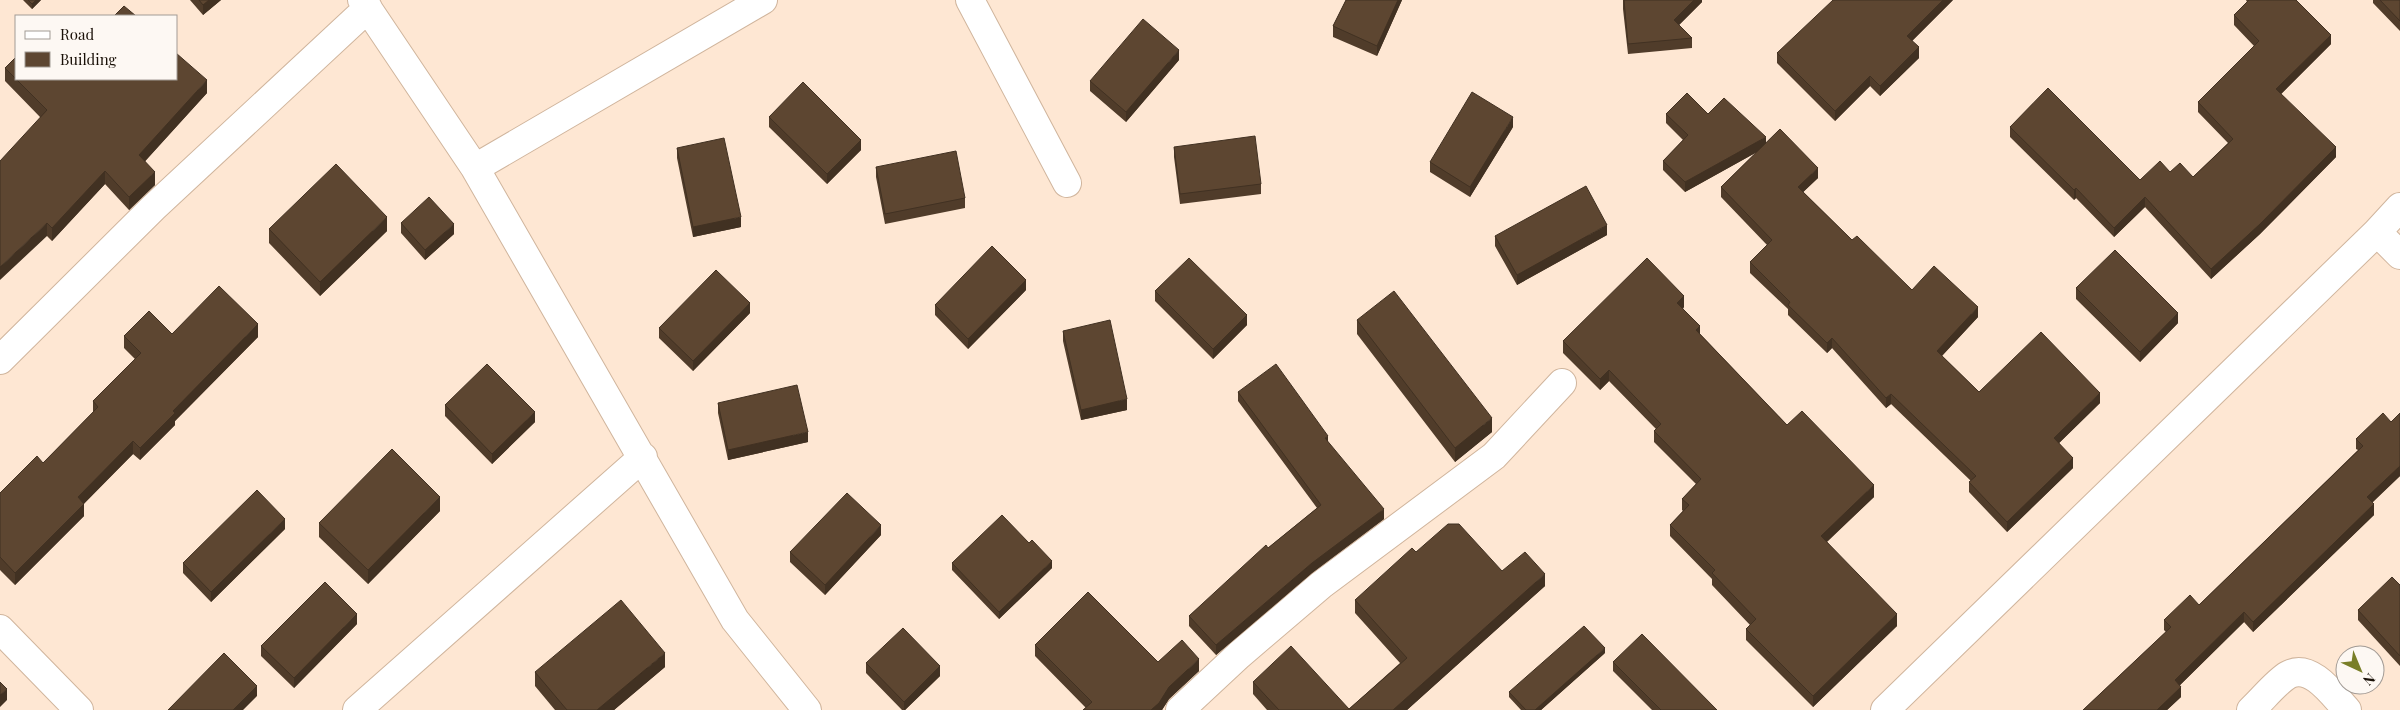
<svg xmlns="http://www.w3.org/2000/svg" width="2400" height="710" font-family="'Playfair Display',serif">
	<rect width="100%" height="100%" fill="#fee7d3"/>
	<g fill="none" stroke-linecap="round" stroke-linejoin="round">
		<defs>
			<path id="street" d="M362 0 475 168 735 620 807 710
				M970 0 1067 183
				M475 168 763 0
				M2377 232 2400 255
				M0 360 153 208 368 8
				M0 629 79 710
				M357 710 643 457
				M1180 710 1239 655 1321 585 1494 456 1562 383
				M1885 710 2377 232 2400 207
				M2251 710C2262 700 2276 682 2288 675 2311 662 2334 696 2347 710"/>
		</defs>
		<use href="#street" stroke="#d0b59d" stroke-width="30"/>
		<use href="#street" stroke="#fff" stroke-width="28"/>
	</g>
	<path fill="#503c2a" d="M23 0H41L32 9Z
		M190 0H221L203 15Z
		M1346 0H1402L1377 56 1333 37V26Z
		M1623 0H1702V2L1679 25 1692 38V48L1628 54 1623 9Z
		M1953 0 1912 41 1919 58 1880 96 1870 86 1835 121 1777 63V53Z
		M2246 0H2296L2331 44 2281 94 2336 157 2260 234 2211 279 2145 207 2114 237 2076 198 2074 200 2010 137V127L2140 180 2170 172 2193 177 2228 143 2198 112V102L2254 46 2234 25V15L2247 2Z
		M2373 0H2400V31L2373 3Z
		M1179 60 1126 122 1090 91V81Z
		M5 68 16 79 207 93 145 161 155 185 129 210 105 184 52 241 47 236 40 117 5 81Z
		M1666 114H1708L1766 143 1818 178 1803 192 1852 240 1912 290 1978 317 1942 356 1979 392 2100 403 2059 443 2073 468 2007 532 1969 492V482L1971 481 1891 404 1886 408 1832 348 1827 353 1788 315V309L1750 273V262L1767 245 1721 197V187L1757 152 1685 192 1663 170V161L1683 140 1666 123Z
		M769 117 861 150 827 184 769 127Z
		M1513 127 1470 197 1430 172V162Z
		M1174 147 1261 184V194L1180 204 1174 157Z
		M677 148 741 227 693 237 677 158Z
		M876 167 965 198V208L885 224 876 177Z
		M401 223 454 234 425 260 401 233Z
		M269 229 387 231 320 296 269 243Z
		M1607 235 1517 285 1495 246V236Z
		M2076 288 2178 323 2140 362 2076 299Z
		M1026 290 968 349 935 315V305Z
		M1155 291 1247 325 1213 359 1155 301Z
		M1684 307 1683 309 1700 334 1787 425 1874 497 1827 542 1897 626 1813 707 1746 640V629L1750 625 1712 585V579L1670 536V525L1683 511 1682 510V499L1696 484 1654 442V431L1656 429 1609 381 1600 390 1563 353V341Z
		M750 313 693 371 659 338V328Z
		M1357 320 1492 432 1455 462 1357 334Z
		M1063 331 1127 410 1081 420 1063 341Z
		M172 334 258 337 175 421V425L140 460 133 454 84 503V516L15 585 0 570V493L43 463 93 413V401L135 359 124 348V336Z
		M1238 392 1328 442 1384 519 1312 573 1216 655 1189 626V616L1268 548 1317 508 1238 401Z
		M718 403 808 442 728 460 718 413Z
		M445 405 535 422 492 464 445 416Z
		M2391 422 2400 476 2372 503 2374 515 2253 632 2244 622 2180 685 2181 697 2167 710H2083L2166 632 2164 630V620L2199 605 2358 450 2356 449V439Z
		M440 511 368 584 319 537V523Z
		M285 529 211 602 183 573V563Z
		M881 535 825 595 790 562V552Z
		M1416 552 1502 571 1545 586 1407 710H1267L1253 694V682L1349 709 1400 663 1355 613V600Z
		M952 563 1052 568 999 619 952 570Z
		M2400 585V666L2358 620V610Z
		M357 624 294 688 261 656V646Z
		M1035 645 1158 662 1199 671 1169 699 1162 710H1083L1086 708 1035 656Z
		M1605 653 1541 710H1521L1509 697V692Z
		M1613 662 1717 710H1652L1613 671Z
		M866 663 940 676 905 710H902L866 673Z
		M665 667 614 710H555L535 686V672Z"/>
	<path fill="#413122" d="M36 0H41L32 9V4Z
		M209 0H221L203 15V5Z
		M1398 0H1402L1377 56V46Z
		M1694 0H1702V2L1674 30V20Z
		M1943 0H1953L1907 46V36Z
		M2331 35V44L2276 99V89Z
		M1919 47V58L1880 96V86Z
		M1179 50V60L1126 122V112Z
		M1870 76V86L1835 121V111Z
		M207 80V93L139 168V155Z
		M1513 117V127L1470 197V187Z
		M1766 137V147L1685 192V182Z
		M861 140V150L827 184V174Z
		M2336 147V157L2260 234 2211 279V269Z
		M1818 168V178L1798 197V187Z
		M105 171V184L52 241V228Z
		M155 172V185L129 210V197Z
		M2076 188V198L2074 200V190Z
		M2145 197V207L2114 237V228Z
		M387 217V231L320 296V282Z
		M741 217V227L693 237V227Z
		M47 223V236L0 280V267Z
		M454 224V234L425 260V250Z
		M1607 225V235L1517 285V275Z
		M1026 280V290L968 349V339Z
		M1684 296V307L1677 314V303Z
		M750 303V313L693 371V361Z
		M1978 307V317L1937 361V351Z
		M2178 313V323L2140 362V352Z
		M1247 315V325L1213 359V349Z
		M258 324V337L175 421V425L140 460V448L173 411Z
		M1700 326V337L1696 330Z
		M1832 338V348L1827 353V343Z
		M1609 370V381L1600 390V379Z
		M2100 393V403L2054 448V438Z
		M1891 394V404L1886 408V398Z
		M1127 399V410L1081 420V410Z
		M535 412V422L492 464V454Z
		M1492 418V432L1455 462V448Z
		M808 432V442L728 460V450Z
		M1328 436V445L1325 438Z
		M133 441V454L78 510V497Z
		M2073 458V468L2007 532V522Z
		M2400 466V476L2367 507V497Z
		M1874 485V497L1821 547V536Z
		M440 497V511L368 584V570Z
		M84 504V516L15 585V573Z
		M2374 504V515L2253 632V622Z
		M1384 509V519L1312 573 1216 655V645L1312 563Z
		M285 519V529L211 602V592Z
		M881 525V535L825 595V585Z
		M1052 561V568L999 619V612Z
		M1545 574V586L1407 710H1393Z
		M2244 612V622L2175 690V680Z
		M357 614V624L294 688V678Z
		M1897 614V626L1813 707V696Z
		M1605 648V653L1541 710H1535Z
		M665 653V667L614 710H597Z
		M1199 659V671L1169 699 1162 710H1151L1169 687Z
		M940 666V676L905 710H904V702Z
		M257 686V696L243 710H233Z
		M2181 687V697L2167 710H2157Z
		M7 689V700L0 707V695Z"/>
	<path fill="#5d4631" stroke="#413122" d="M28 0H36L32 4Z
		M199 0H209L203 5Z
		M1346 0H1398L1377 46 1333 26Z
		M1624 0H1694L1674 20 1692 38 1628 44Z
		M1833 0H1943L1907 36 1919 47 1880 86 1870 76 1835 111 1777 53Z
		M2249 0H2296L2331 35 2276 89 2336 147 2260 224 2211 269 2145 197 2114 228 2076 188 2074 190 2010 127 2048 88 2140 180 2160 161 2170 172 2180 163 2193 177 2233 139 2198 102 2259 41 2234 15Z
		M2380 0H2400V21Z
		M124 6 136 16H114Z
		M1143 19 1179 50 1126 112 1090 81Z
		M176 53 207 80 139 155 155 172 129 197 105 171 52 228 47 223 0 267V161L47 110 5 68 16 57V79H176Z
		M803 82 861 140 827 174 769 117Z
		M1472 92 1513 117 1470 187 1430 162Z
		M1687 93 1708 114 1724 98 1766 137 1685 182 1663 161 1688 135 1666 114Z
		M1780 129 1818 168 1798 187 1852 240 1857 236 1912 290 1934 266 1978 307 1937 351 1979 392 2041 332 2100 393 2054 438 2073 458 2007 522 1969 482 1976 476 1891 394 1886 398 1832 338 1827 343 1788 305 1790 302 1750 262 1772 240 1721 187Z
		M1255 136 1261 184 1180 194 1174 147Z
		M724 138 741 217 693 227 677 148Z
		M956 151 965 198 885 214 876 167Z
		M336 164 387 217 320 282 269 229Z
		M1586 186 1607 225 1517 275 1495 236Z
		M429 197 454 224 425 250 401 223Z
		M992 246 1026 280 968 339 935 305Z
		M2115 250 2178 313 2140 352 2076 288Z
		M1189 258 1247 315 1213 349 1155 291Z
		M1647 258 1684 296 1677 303 1700 326 1696 330 1787 425 1802 411 1874 485 1821 536 1897 614 1813 696 1746 629 1756 619 1712 573 1715 570 1670 525 1689 505 1682 499 1701 479 1654 431 1661 424 1609 370 1600 379 1563 341Z
		M716 270 750 303 693 361 659 328Z
		M219 286 258 324 173 411 175 413 140 448 133 441 78 497 84 504 15 573 0 557V493L37 456 43 463 98 407 93 401 141 353 124 336 149 311 172 334Z
		M1394 291 1492 418 1455 448 1357 320Z
		M1110 320 1127 399 1081 410 1063 331Z
		M487 364 535 412 492 454 445 405Z
		M1276 364 1328 436 1325 438 1384 509 1312 563 1216 645 1189 616 1266 545 1268 548 1321 505 1238 392Z
		M797 385 808 432 728 450 718 403Z
		M2383 413 2391 422 2400 413V466L2367 497 2374 504 2253 622 2244 612 2175 680 2181 687 2157 710H2083L2171 627 2164 620 2190 595 2199 605 2363 446 2356 439Z
		M392 449 440 497 368 570 319 523Z
		M257 490 285 519 211 592 183 563Z
		M847 493 881 525 825 585 790 552Z
		M1002 515 1029 543 1032 540 1052 561 999 612 952 563Z
		M1448 524H1459L1502 571 1525 552 1545 574 1393 710H1279L1253 682 1291 646 1349 709 1407 658 1355 600 1412 548 1416 552Z
		M2392 577 2400 585V656L2358 610Z
		M325 582 357 614 294 678 261 646Z
		M1088 592 1158 662 1182 640 1199 659 1169 687 1159 703 1151 710H1083L1092 702 1035 645Z
		M621 600 665 653 597 710H567L535 672Z
		M1584 626 1605 648 1535 710H1526L1509 692Z
		M903 628 940 666 904 702 866 663Z
		M1642 634 1717 710H1661L1613 662Z
		M224 653 257 686 233 710H168Z
		M0 682 7 689 0 695Z"/>
	<rect x="15" y="15" width="162" height="65" fill="#fdf8f3" stroke="#a29b95"/>
	<rect x="25" y="31" width="25" height="8" fill="#ffffff" stroke="#a29b95"/>
	<text x="60" y="40" font-size="15" fill="#191007">Road</text>
	<rect x="25" y="52" width="25" height="15" fill="#5d4631" stroke="#a29b95"/>
	<text x="60" y="65" font-size="15" fill="#191007">Building</text>
	<g transform="translate(2360 670) rotate(136)"><circle r="24" fill="#fdf8f3" stroke="#a29b95"/>
	<path d="M0-4L9 19L0 12L-9 19Z" fill="#797e27"/>
	<text y="-8" font-size="14" font-weight="bold" text-anchor="middle" fill="#191007">N</text>
	</g>
</svg>
